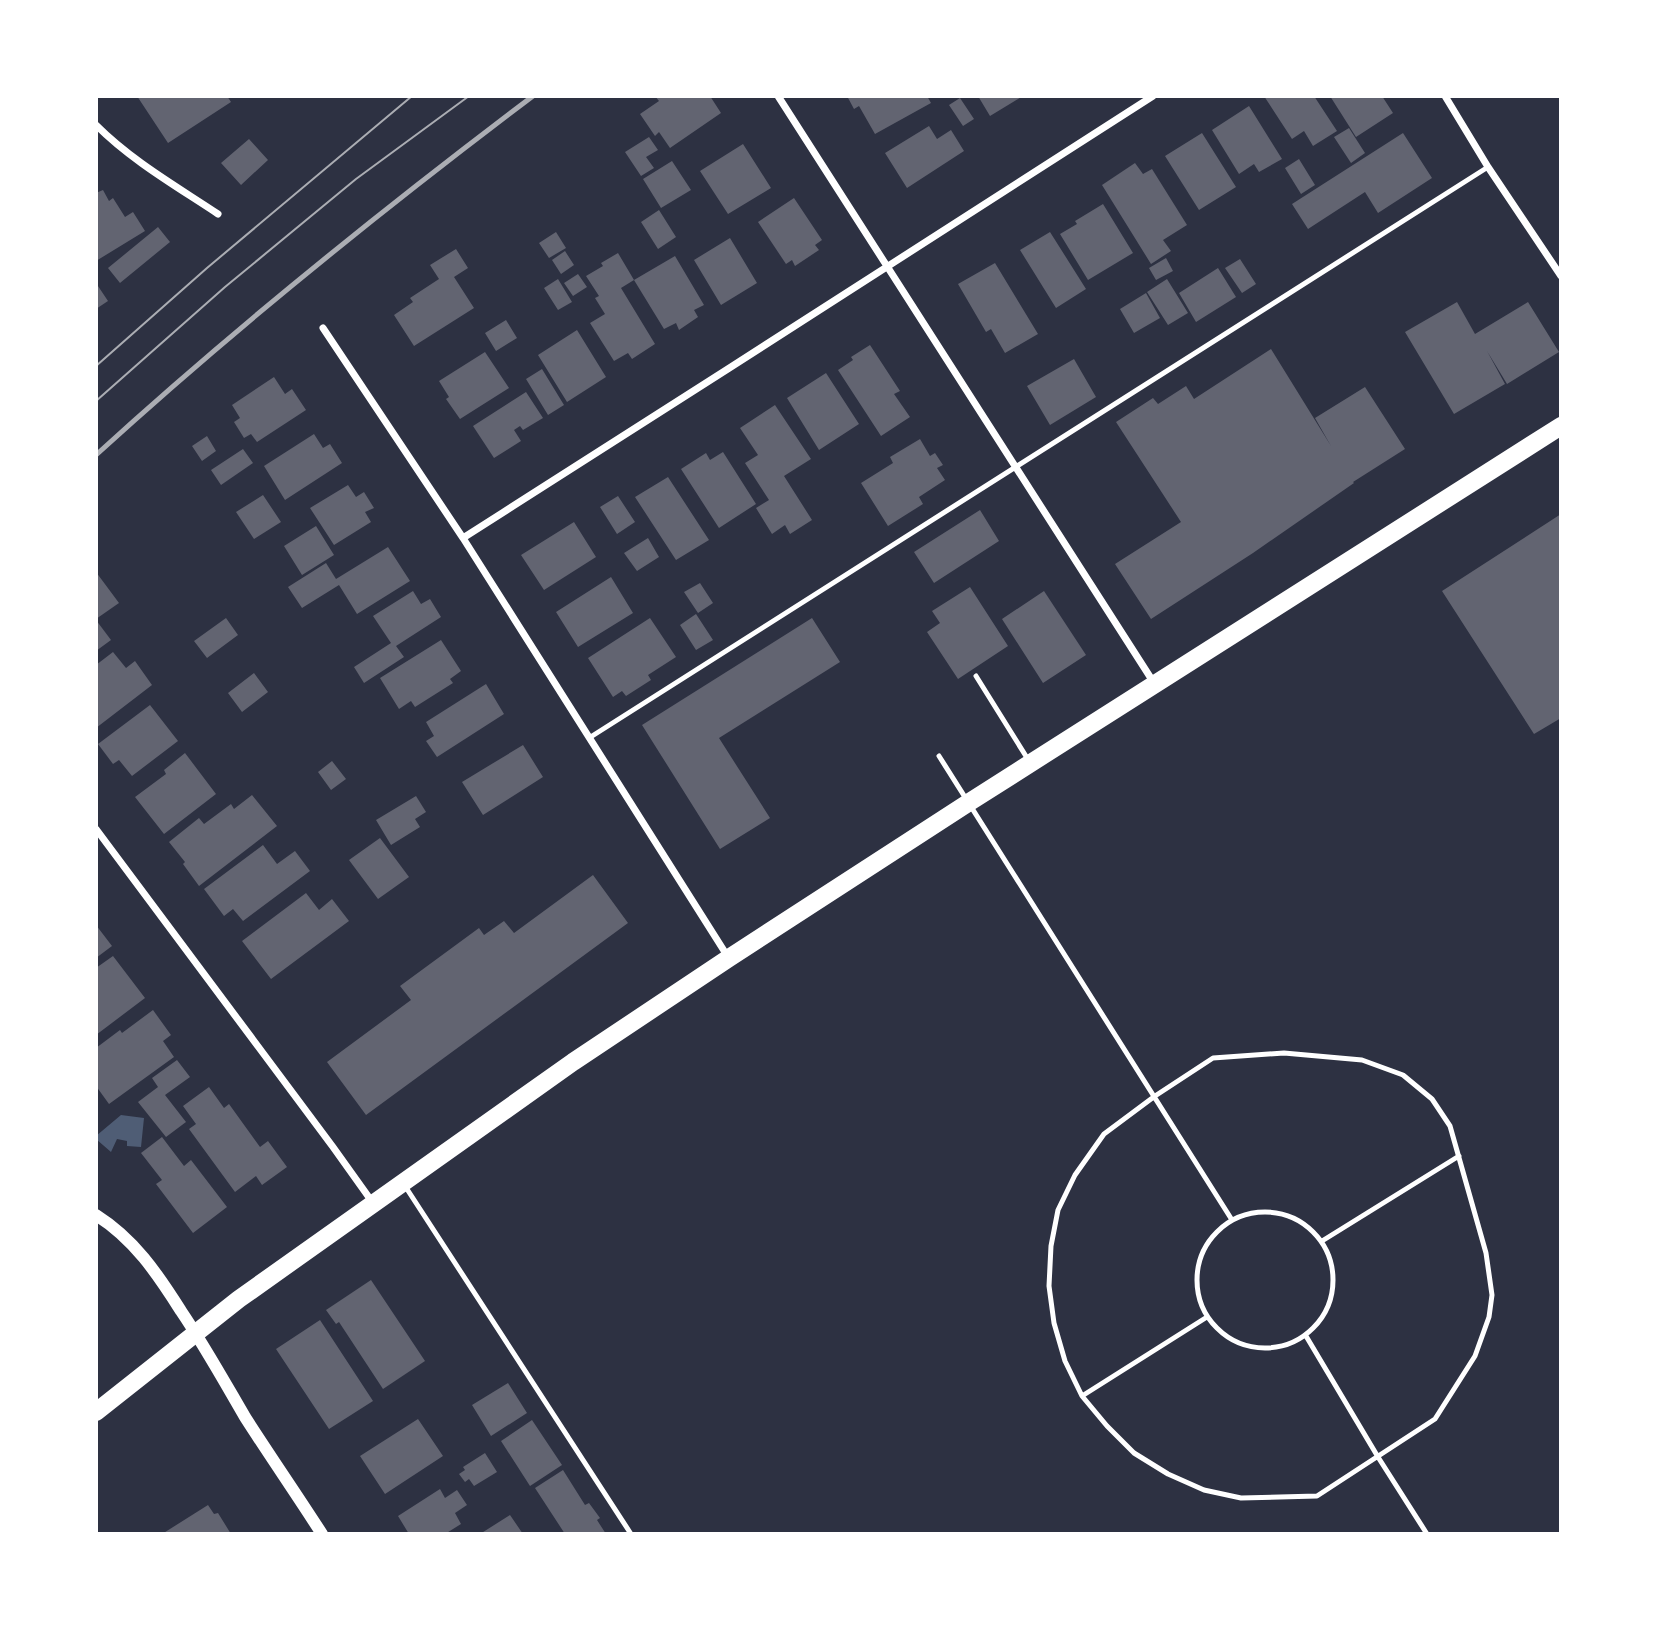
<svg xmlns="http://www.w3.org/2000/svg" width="1657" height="1630" font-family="'PT Sans',sans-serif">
	<rect width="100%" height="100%" fill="#2d3142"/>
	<path fill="#4f5d75" d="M121 1115 144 1118 141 1147 127 1146V1141L117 1139 111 1152 96 1139V1136Z"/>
	<path fill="#626471" d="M137 96H227L231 102 168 143Z
		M655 96H710L721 113 670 148 659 132 655 136 640 114 659 101Z
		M847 96H927L931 103 875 134 859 106 854 109Z
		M978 96H1023L990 116Z
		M1264 96H1314L1337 131 1313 146 1304 131 1292 139Z
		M1330 96H1382L1393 113 1356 137Z
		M960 98 974 119 963 126 949 105Z
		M1249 106 1282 159 1259 172 1254 164 1239 174 1212 130Z
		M929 126 937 139 951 130 964 151 907 188 885 153Z
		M1349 128 1365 153 1351 163 1334 137Z
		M1202 133 1236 187 1199 210 1165 156Z
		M1403 133 1432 178 1378 213 1365 192 1308 229 1292 204Z
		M649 137 658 150 646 157 654 168 641 176 625 152Z
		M249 139 268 160 241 185 221 163Z
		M743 144 771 188 728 214 700 171Z
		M1299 159 1315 185 1301 194 1285 168Z
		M672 161 691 190 661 208 643 179Z
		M1135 163 1143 174 1152 169 1187 225 1163 240 1171 251 1151 264 1102 185Z
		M103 190 109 201 113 198 125 217 133 212 145 231 96 261V193Z
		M794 198 822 240 815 245 819 250 795 266 792 260 786 264 758 222Z
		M1103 204 1133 253 1088 280 1060 234 1077 224 1075 221Z
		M659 210 676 237 658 249 641 222Z
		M158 227 170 242 120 283 108 268Z
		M556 232 566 248 549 258 539 243Z
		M1050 232 1086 289 1056 308 1020 250Z
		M730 238 757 283 721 305 694 260Z
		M456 249 468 268 454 277 474 308 414 346 394 315 413 302 410 298 439 279 430 265Z
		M565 251 574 265 561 274 552 260Z
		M618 253 634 280 621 288 655 344 632 359 628 353 614 361 590 323 605 314 595 298 599 296 586 276 603 266 601 263Z
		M675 256 704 305 694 310 698 317 679 330 676 323 664 329 634 280Z
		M1166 258 1173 271 1156 280 1149 268Z
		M1240 259 1256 284 1242 293 1225 268Z
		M995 263 1038 334 1005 353 991 329 986 332 958 284Z
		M1218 268 1236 297 1196 322 1179 293Z
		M578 274 587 287 573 296 564 283Z
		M558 279 572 302 558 310 544 288Z
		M1167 279 1188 313 1168 325 1147 292Z
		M96 283 108 301 96 309Z
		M1146 293 1160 318 1134 333 1120 309Z
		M1457 302 1475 334 1528 302 1559 352 1507 384 1487 351 1505 384 1454 414 1405 332Z
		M506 320 517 338 496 351 485 333Z
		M577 330 606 377 567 402 538 355Z
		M870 345 900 391 894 394 910 417 881 436 838 370 853 360 851 357Z
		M1271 349 1331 446 1315 418 1365 387 1405 449 1353 482 1354 483 1253 553 1151 619 1115 564 1181 522 1116 422 1153 398 1158 404 1186 386 1194 399Z
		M485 352 509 388 460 419 446 399 449 397 439 381Z
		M1074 359 1096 397 1050 425 1027 386Z
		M542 369 564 405 548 415 526 379Z
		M826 373 859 424 819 450 787 398Z
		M274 377 285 394 292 389 306 410 257 442 251 434 244 438 234 422 240 418 232 405Z
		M526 392 543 418 523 430 520 426 514 430 521 441 494 458 473 426Z
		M775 405 811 459 784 476 812 520 790 534 785 525 772 534 756 508 769 500 745 463 758 455 740 428Z
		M314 434 323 448 330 444 342 463 285 500 264 466Z
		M207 436 216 451 202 461 192 446Z
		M920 439 930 456 935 453 943 465 937 468 945 480 919 497 923 504 888 526 861 483 893 463 890 457Z
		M243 449 253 463 221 485 211 470Z
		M723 452 756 504 719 528 681 469 706 453 710 460Z
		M668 477 709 540 676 560 635 497Z
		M348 485 356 497 364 492 374 508 365 512 371 522 334 545 310 508Z
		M263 495 281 522 254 539 236 512Z
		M618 496 635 522 617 534 600 507Z
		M980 510 999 541 934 583 914 552Z
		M1561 514V718L1534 734 1442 591Z
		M574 522 596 557 544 590 521 555Z
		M316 526 334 555 302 575 284 546Z
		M648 538 659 557 637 571 624 553Z
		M388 547 410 581 357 614 339 585 302 608 288 587 326 563 336 579Z
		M96 572 119 603 96 619Z
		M611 577 633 613 578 647 556 612Z
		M700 583 713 603 698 613 684 592Z
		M970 587 1008 646 958 679 927 632 940 623 932 611Z
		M413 591 421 604 430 599 441 617 396 646 404 657 364 683 354 667 391 643 373 616Z
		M1044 591 1086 655 1043 683 1002 619Z
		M696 614 713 640 696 650 680 625Z
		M226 618 238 635 207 658 194 641Z
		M650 618 676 657 648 675 651 680 626 696 622 691 613 697 588 658Z
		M812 618 840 662 719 738 770 818 720 849 642 725Z
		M96 620 111 640 96 651Z
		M441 640 461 671 450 679 453 683 415 707 411 701 399 709 380 678Z
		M113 652 126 668 135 661 152 685 96 728V665Z
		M254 673 268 692 242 712 228 693Z
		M486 684 504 714 437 757 426 741 434 736 426 722Z
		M150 705 178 741 132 776 119 760 113 764 98 744Z
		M523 745 543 777 483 815 462 782Z
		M185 753 216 794 164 834 135 797 166 774 164 770Z
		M332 761 346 779 331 790 318 772Z
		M252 795 277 826 199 886 183 864 185 862 169 842 199 818 204 824 231 804 234 809Z
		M416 796 426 812 415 819 420 827 391 845 376 820Z
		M380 838 409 877 378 899 349 860Z
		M263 845 277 864 295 851 310 871 243 921 233 909 224 916 204 889Z
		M593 875 628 923 366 1115 327 1062 411 1000 400 986 479 928 484 935 504 921 514 933Z
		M306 893 319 910 332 899 349 921 271 979 242 941Z
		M96 925 112 946 96 958Z
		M113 956 145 998 96 1035V968Z
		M153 1010 171 1035 163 1041 174 1057 109 1104 96 1086V1048L120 1030 122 1033Z
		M177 1060 190 1077 165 1095 186 1122 166 1137 138 1102 158 1087 152 1078Z
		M209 1087 224 1108 229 1104 260 1147 268 1141 287 1167 262 1185 256 1176 235 1192 189 1129 196 1124 183 1106Z
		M162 1137 184 1166 191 1160 227 1207 193 1233 156 1184 162 1180 141 1153Z
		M371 1280 425 1361 383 1389 339 1322 336 1324 326 1310Z
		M320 1320 373 1401 329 1429 276 1349Z
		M508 1383 527 1413 491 1436 472 1405Z
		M418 1419 443 1456 385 1494 360 1456Z
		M532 1420 562 1465 530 1486 501 1441Z
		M485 1453 497 1472 474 1486 469 1479 465 1482 459 1474 465 1470 463 1467Z
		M563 1470 585 1505 589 1503 600 1518 597 1520 606 1534H565L535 1488Z
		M440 1489 445 1498 457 1490 467 1505 455 1513 461 1524 445 1534H409L398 1516Z
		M208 1505 214 1514 218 1513 231 1534H162Z
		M510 1515 523 1534H480Z"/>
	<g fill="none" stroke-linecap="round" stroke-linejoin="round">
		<path stroke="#fff" stroke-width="5" d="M976 676 1029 761
			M589 738 1488 167
			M939 756 1232 1220
			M1284 1053 1362 1060 1403 1075 1432 1099 1450 1126 1486 1253 1492 1295 1489 1317 1475 1356 1435 1419 1317 1496 1241 1498 1204 1490 1168 1474 1134 1453 1107 1426 1082 1396 1065 1361 1054 1323 1049 1286 1051 1246 1058 1210 1075 1175 1104 1134 1155 1096 1213 1058Z
			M405 1186 631 1534
			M1197 1280a68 68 0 1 1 136 0a68 68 0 1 1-136 0Z
			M1322 1241 1459 1156
			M1306 1336 1378 1457 1427 1534
			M1082 1396 1207 1317"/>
		<path stroke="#fff" stroke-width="7" d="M778 96 1154 683
			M1445 96 1488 167 1561 276
			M96 125C132 161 176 186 218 214
			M323 328 463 538 728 957
			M463 538C694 392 922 243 1153 96
			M96 829 333 1147 373 1203"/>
		<path stroke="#fff" stroke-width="12" d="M96 1215C134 1239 157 1273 181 1311 204 1345 224 1381 245 1417 270 1456 297 1495 322 1534"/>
		<path stroke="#fff" stroke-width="18" d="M96 1412 239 1299 573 1062 729 958 968 803 1561 426"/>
		<path stroke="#abadb3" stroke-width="2" d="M96 366 207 268 412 96
			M96 401 225 287 356 179 469 96"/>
		<path stroke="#abadb3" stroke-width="5" d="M96 455C235 328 382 210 533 96"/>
	</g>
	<rect width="1657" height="1630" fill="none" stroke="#ffffff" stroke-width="196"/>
</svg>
